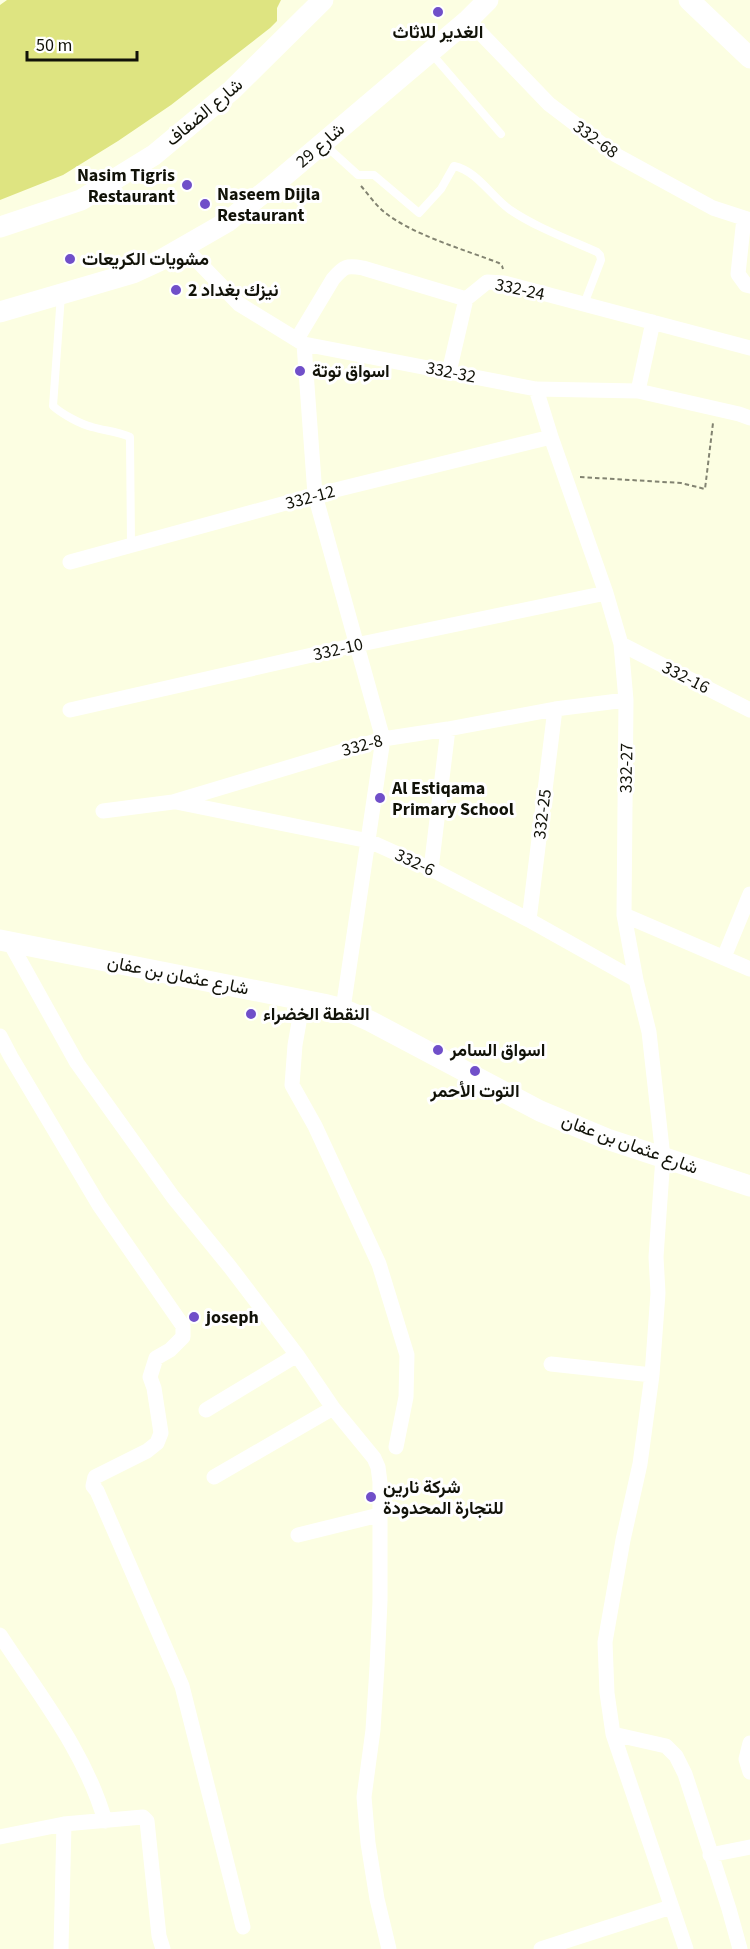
<svg xmlns="http://www.w3.org/2000/svg" width="750" height="1949" font-family="'Source Sans 3',Vazirmatn,sans-serif">
	<rect width="100%" height="100%" fill="#fcfee2"/>
	<path fill="#dee481" d="M7 0H281L277 8V21L270 28 171 105 118 141 63 175 0 200V5Z"/>
	<g fill="none" stroke-linecap="round" stroke-linejoin="round">
		<path stroke="#828371" stroke-width="2" stroke-dasharray="4.5 3" stroke-linecap="butt" d="M361 186C368 194 375 204 383 211 410 234 465 250 499 263L502 266 503 269
			M580 477 681 483 705 489 713 423"/>
		<path stroke="#fff" stroke-width="8" d="M431 53 501 134
			M325 145 358 175H374L419 213 441 189 454 166C477 171 491 196 509 209 535 227 568 239 597 252L600 255 601 260 584 304
			M61 295 53 406C62 414 80 424 92 427 105 431 117 431 130 437L131 545"/>
		<path stroke="#fff" stroke-width="15" d="M468 20 549 104 616 155 713 208 750 220
			M744 218 738 274 746 285 750 286
			M184 247 239 304 304 344 536 389 638 391 739 414 750 418
			M297 339 333 279C344 266 347 265 363 268L466 299 487 282 504 283 750 348
			M304 344 315 495 383 739 343 1009
			M449 372 466 299
			M536 389 551 437 606 593 621 644 626 700 624 915 636 980 649 1032 663 1157 656 1257 658 1293 652 1375 640 1464 623 1540 605 1642 607 1693 613 1734 686 1949
			M638 391 653 322
			M70 562 315 495 551 437
			M621 644 750 710
			M70 710 356 645 606 593
			M176 802 369 841 431 869 529 920 636 980
			M103 811 173 802 383 739 448 729 555 709 626 700
			M431 869 448 729
			M624 915 750 969
			M529 920 555 709
			M9 941 77 1063 173 1197 230 1267 297 1355 333 1408 374 1458 378 1467 380 1482V1601L377 1667 373 1730 364 1797 368 1843 377 1899 389 1949
			M724 957 750 894
			M303 1000 295 1045 292 1085 315 1126 379 1264 407 1355 406 1397 396 1447
			M0 1036 11 1057 99 1205 183 1326V1337L170 1350 156 1358 150 1377 154 1388 161 1433 157 1443 147 1451 95 1477 93 1486 97 1491 182 1686 243 1927
			M551 1364 652 1375
			M206 1410 297 1355
			M214 1477 333 1408
			M298 1535 379 1515
			M0 1635C39 1695 85 1751 105 1821
			M613 1734 666 1746 676 1756 685 1774 729 1909 740 1949
			M750 1743 746 1759 750 1772
			M64 1824 143 1817 147 1821 159 1936 163 1949
			M0 1837 64 1824 61 1949
			M710 1855 750 1847
			M541 1949 671 1907"/>
		<path stroke="#fff" stroke-width="21" d="M689 0 750 58
			M0 227 81 200 154 155 232 90 323 0
			M0 312 133 273 159 261 227 222 277 182 468 20 488 0
			M0 940 323 1004 343 1009 370 1021 540 1111 607 1139 750 1186"/>
	</g>
	<g fill="#704fc9" stroke="#fff" stroke-width="2">
		<circle cx="438" cy="12" r="6"/>
		<circle cx="187" cy="185" r="6"/>
		<circle cx="205" cy="204" r="6"/>
		<circle cx="70" cy="259" r="6"/>
		<circle cx="176" cy="290" r="6"/>
		<circle cx="300" cy="371" r="6"/>
		<circle cx="380" cy="798" r="6"/>
		<circle cx="251" cy="1014" r="6"/>
		<circle cx="438" cy="1050" r="6"/>
		<circle cx="475" cy="1071" r="6"/>
		<circle cx="194" cy="1317" r="6"/>
		<circle cx="371" cy="1497" r="6"/>
	</g>
	<g text-anchor="middle" stroke-width="6" stroke-linejoin="round" paint-order="stroke">
		<g font-size="18" font-weight="bold" fill="#111208" stroke="#fff" text-anchor="start">
			<text x="438" y="38" text-anchor="middle">الغدير للاثاث</text>
			<text x="175" y="181" text-anchor="end">Nasim Tigris<tspan x="175" dy="21">Restaurant</tspan></text>
			<text x="217" y="200">Naseem Dijla<tspan x="217" dy="21">Restaurant</tspan></text>
			<text x="82" y="265">مشويات الكريعات</text>
			<text x="188" y="296">نيزك بغداد 2</text>
			<text x="312" y="377">اسواق توتة</text>
			<text x="392" y="794">Al Estiqama<tspan x="392" dy="21">Primary School</tspan></text>
			<text x="263" y="1020">النقطة الخضراء</text>
			<text x="450" y="1056">اسواق السامر</text>
			<text x="475" y="1097" text-anchor="middle">التوت الأحمر</text>
			<text x="206" y="1323">joseph</text>
			<text x="383" y="1493">شركة نارين<tspan x="383" dy="21">للتجارة المحدودة</tspan></text>
		</g>
		<g font-size="18" fill="#111208" stroke="#fff">
			<text transform="translate(204 112) rotate(-40)" y="6">شارع الضفاف</text>
			<text transform="translate(596 139) rotate(36)" y="6">332-68</text>
			<text transform="translate(320 145) rotate(-41)" y="6">شارع 29</text>
			<text transform="translate(520 289) rotate(12)" y="6">332-24</text>
			<text transform="translate(451 372) rotate(11)" y="6">332-32</text>
			<text transform="translate(310 497) rotate(-15)" y="6">332-12</text>
			<text transform="translate(338 649) rotate(-13)" y="6">332-10</text>
			<text transform="translate(686 677) rotate(27)" y="6">332-16</text>
			<text transform="translate(362 745) rotate(-15)" y="6">332-8</text>
			<text transform="translate(626 768) rotate(-89)" y="6">332-27</text>
			<text transform="translate(542 814) rotate(-83)" y="6">332-25</text>
			<text transform="translate(415 862) rotate(25)" y="6">332-6</text>
			<text transform="translate(178 975) rotate(11)" y="6">شارع عثمان بن عفان</text>
			<text transform="translate(630 1144) rotate(20)" y="6">شارع عثمان بن عفان</text>
		</g>
	</g>
	<path d="M27 51v9h110v-9" fill="none" stroke="#111208" stroke-width="3"/>
	<text x="36" y="51" font-size="18" fill="#111208" stroke="#ffffff" stroke-width="4.5" paint-order="stroke">50 m</text>
</svg>
